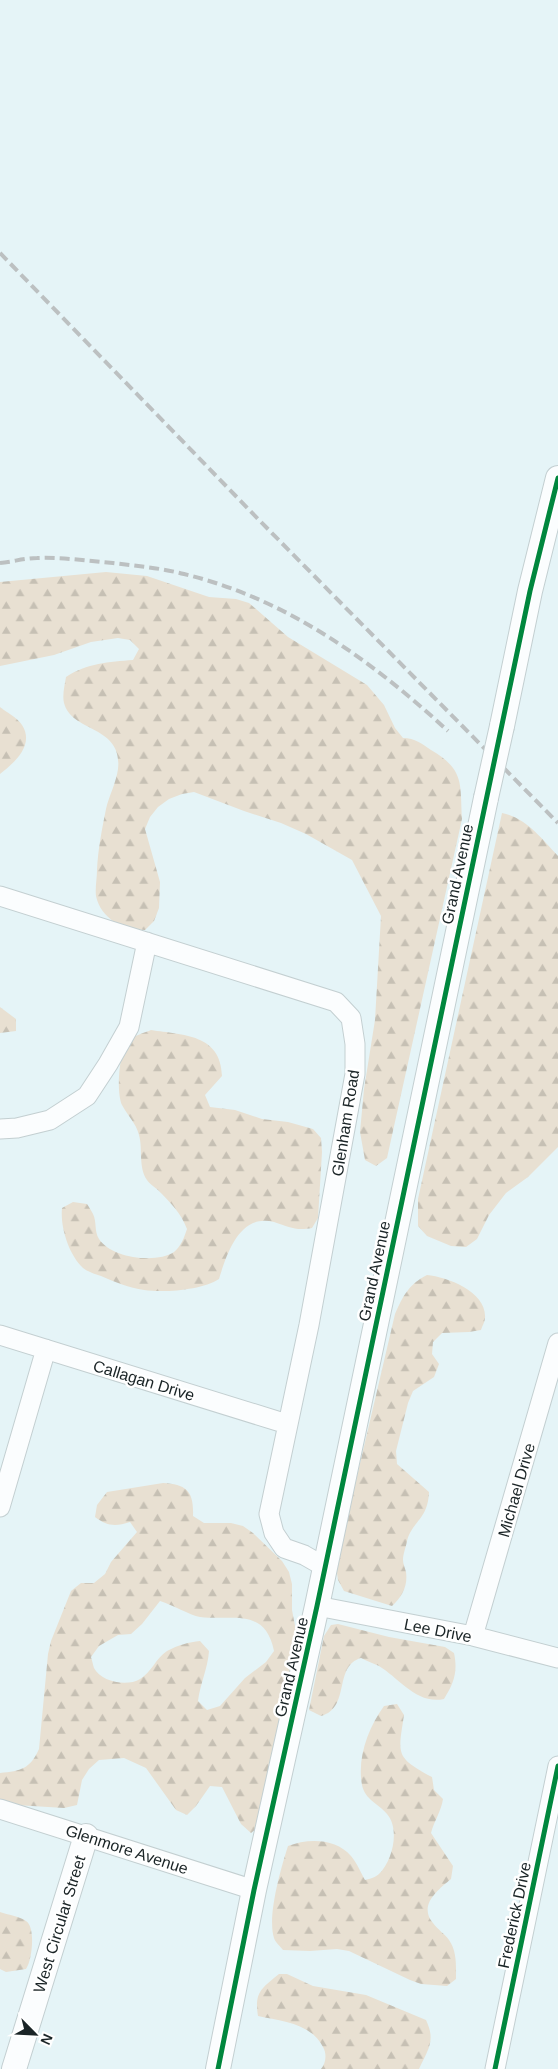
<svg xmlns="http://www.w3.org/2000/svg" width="558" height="2069" font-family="Arial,sans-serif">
	<defs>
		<pattern id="forest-firs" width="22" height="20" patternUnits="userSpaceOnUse" patternTransform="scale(1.25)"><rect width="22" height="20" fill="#e8e0d2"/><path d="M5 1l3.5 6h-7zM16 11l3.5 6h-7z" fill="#c6c0b4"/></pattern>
	</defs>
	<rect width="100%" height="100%" fill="#e5f4f7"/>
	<path fill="url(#forest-firs)" fill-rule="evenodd" d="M106 572 147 576 209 597 236 599 249 603 288 637 367 685 384 705 395 728 403 738C415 738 422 744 431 750 465 770 460 784 462 819L387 1158 376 1166 365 1160 360 1132 364 1089 375 1020 381 916 352 860 306 834 281 823 244 811 194 792 182 794 169 799 158 807 150 817 145 829 160 882 159 908 154 921 145 930C123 930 101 919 96 896 95 888 97 878 97 870 98 849 102 829 106 809 109 796 116 783 118 769 123 725 72 733 64 703 62 695 65 684 66 677 87 663 109 662 133 660L139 649 130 640 118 638 91 642 54 655 0 666V582Z
		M0 707C6 712 18 718 22 725 35 745 14 763 0 774Z
		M502 813C526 818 541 838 558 856V1147L528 1177 506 1193 489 1215 477 1239 466 1247 451 1246 427 1236 418 1226V1199Z
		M0 1007 16 1019V1031L0 1033Z
		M151 1030C183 1035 221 1034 222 1076L205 1095 210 1107 235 1110 262 1119 288 1122 313 1129 321 1138 322 1152 318 1218 312 1228C295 1231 290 1227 274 1222 240 1213 227 1253 219 1279 202 1290 165 1293 144 1290 129 1288 115 1282 101 1276 95 1274 88 1272 83 1268 69 1255 60 1227 62 1208L73 1202 87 1204C89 1207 91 1210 93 1214 97 1222 94 1231 99 1239 111 1258 156 1264 174 1252 181 1246 184 1238 187 1229 181 1213 170 1202 158 1190 154 1187 149 1183 147 1180 138 1167 143 1149 139 1135 136 1123 128 1116 122 1105 116 1092 119 1054 127 1042 132 1036 144 1033 151 1030Z
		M427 1275C448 1277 487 1292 485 1318 485 1322 482 1326 481 1330L469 1332 442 1333 433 1342 432 1354 439 1364 434 1377 413 1391 408 1403 396 1451 397 1464 429 1492C428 1520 412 1521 407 1541 406 1547 403 1554 403 1560 403 1564 405 1568 406 1572 408 1586 402 1597 392 1606L344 1591 338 1580 336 1566 395 1314C403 1296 409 1284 427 1275Z
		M163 1483C187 1484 194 1492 193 1516L204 1523H231L243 1526 253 1533 282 1561 289 1572 292 1584V1610L297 1636V1663L267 1775 260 1826 251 1833 241 1824 222 1787 210 1786 196 1806 187 1815 176 1810 146 1768 124 1758 99 1760 89 1769 82 1780 77 1805 64 1808 0 1804V1773C21 1771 30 1769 39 1749L48 1654 51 1641 71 1591 81 1583H94L105 1574 111 1562 137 1532 130 1522C115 1527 107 1526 95 1517L97 1505 107 1492ZM160 1601C173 1605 189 1615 200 1617 233 1621 265 1607 274 1651L266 1662 245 1678 220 1706 207 1710 198 1701C200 1684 208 1668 209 1651L200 1641C189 1642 178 1645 167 1651 156 1658 151 1673 140 1679 127 1687 101 1682 94 1668 93 1665 92 1660 91 1657L99 1646 118 1635 131 1634 142 1624Z
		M338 1624 389 1637 445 1647 454 1653C458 1672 454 1683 444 1699 417 1705 399 1678 379 1666 373 1663 366 1661 361 1658 333 1666 351 1708 321 1716L309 1710 324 1636 331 1625Z
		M397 1704 404 1715C398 1755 395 1757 432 1777L434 1790 443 1799C441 1812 434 1821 431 1833L453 1866 451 1879C438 1890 418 1905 433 1923 438 1930 445 1934 449 1940 457 1951 456 1966 456 1979L447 1986 421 1984 410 1980 349 1951 337 1949 310 1951 283 1950C280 1946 275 1942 274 1938 267 1916 281 1868 288 1846 308 1838 336 1838 351 1856 357 1863 361 1873 365 1880 370 1879 376 1877 379 1874 393 1860 400 1829 387 1814 378 1803 365 1800 362 1785 357 1758 368 1728 384 1706Z
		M0 1912C8 1915 19 1916 26 1921 36 1927 32 1961 26 1969L6 1972 0 1969Z
		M279 1974H287L313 1986 366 1995 426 2020C436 2041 428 2049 419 2069H321C326 2063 327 2054 323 2047 311 2023 281 2021 258 2016 254 1992 262 1988 279 1974Z"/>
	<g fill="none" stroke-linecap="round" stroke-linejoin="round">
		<defs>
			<path id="minor" d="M0 896 336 1002 351 1018 355 1044V1074L309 1325 269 1514 274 1533 284 1548 304 1555 325 1567
				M0 1129 17 1128 50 1120 87 1096 108 1064 129 1027 147 942
				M0 1335 287 1424
				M0 1507 46 1349
				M317 1606 473 1636 558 1658
				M473 1636 558 1343
				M0 1809 254 1890
				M495 2069 558 1766"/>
			<path id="tertiary" d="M502 726 530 591 558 478
				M14 2069 86 1836
				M218 2069 254 1890 317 1606 486 798"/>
		</defs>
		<use href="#minor" stroke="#c3cfd1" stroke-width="21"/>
		<use href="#tertiary" stroke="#c3cfd1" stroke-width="26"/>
		<use href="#minor" stroke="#fbfdfe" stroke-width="19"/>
		<use href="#tertiary" stroke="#fbfdfe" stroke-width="24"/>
		<path stroke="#bcc0c1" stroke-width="4" stroke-dasharray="10 5" stroke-linecap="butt" d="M0 253 261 522 558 823
			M0 563C12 562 25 558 37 558 63 557 88 561 113 563 137 566 161 568 184 574 287 599 371 660 448 731"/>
		<defs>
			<path id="tertiary-bridge" d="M486 798 502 726"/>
		</defs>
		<use href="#tertiary-bridge" stroke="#c3cfd1" stroke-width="26" stroke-linecap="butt"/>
		<use href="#tertiary-bridge" stroke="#fbfdfe" stroke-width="24"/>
		<defs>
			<path id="cycleway" d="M218 2069 254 1890 317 1606 530 591 558 478
				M495 2069 558 1766"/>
		</defs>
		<use href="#cycleway" stroke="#fff" stroke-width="8"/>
		<use href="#cycleway" stroke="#00873e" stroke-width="5"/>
	</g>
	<g text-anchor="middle" stroke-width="5" stroke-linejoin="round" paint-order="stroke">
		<g font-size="16" fill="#1a2426" stroke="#fff">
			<text transform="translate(457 874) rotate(-78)" y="6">Grand Avenue</text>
			<text transform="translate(345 1123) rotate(-81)" y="6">Glenham Road</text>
			<text transform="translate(374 1271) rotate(-78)" y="6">Grand Avenue</text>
			<text transform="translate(144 1380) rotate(17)" y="6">Callagan Drive</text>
			<text transform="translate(516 1490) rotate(-74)" y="6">Michael Drive</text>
			<text transform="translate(438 1630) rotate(11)" y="6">Lee Drive</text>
			<text transform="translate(291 1667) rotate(-77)" y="6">Grand Avenue</text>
			<text transform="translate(127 1849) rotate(18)" y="6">Glenmore Avenue</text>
			<text transform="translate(514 1915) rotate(-78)" y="6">Frederick Drive</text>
			<text transform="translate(59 1924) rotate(-73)" y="6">West Circular Street</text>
		</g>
	</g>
	<g transform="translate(35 2034) rotate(114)" stroke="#ffffff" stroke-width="4" paint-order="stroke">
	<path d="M0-4L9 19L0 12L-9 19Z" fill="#1a2426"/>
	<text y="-8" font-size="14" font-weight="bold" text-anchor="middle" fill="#1a2426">N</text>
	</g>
</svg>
